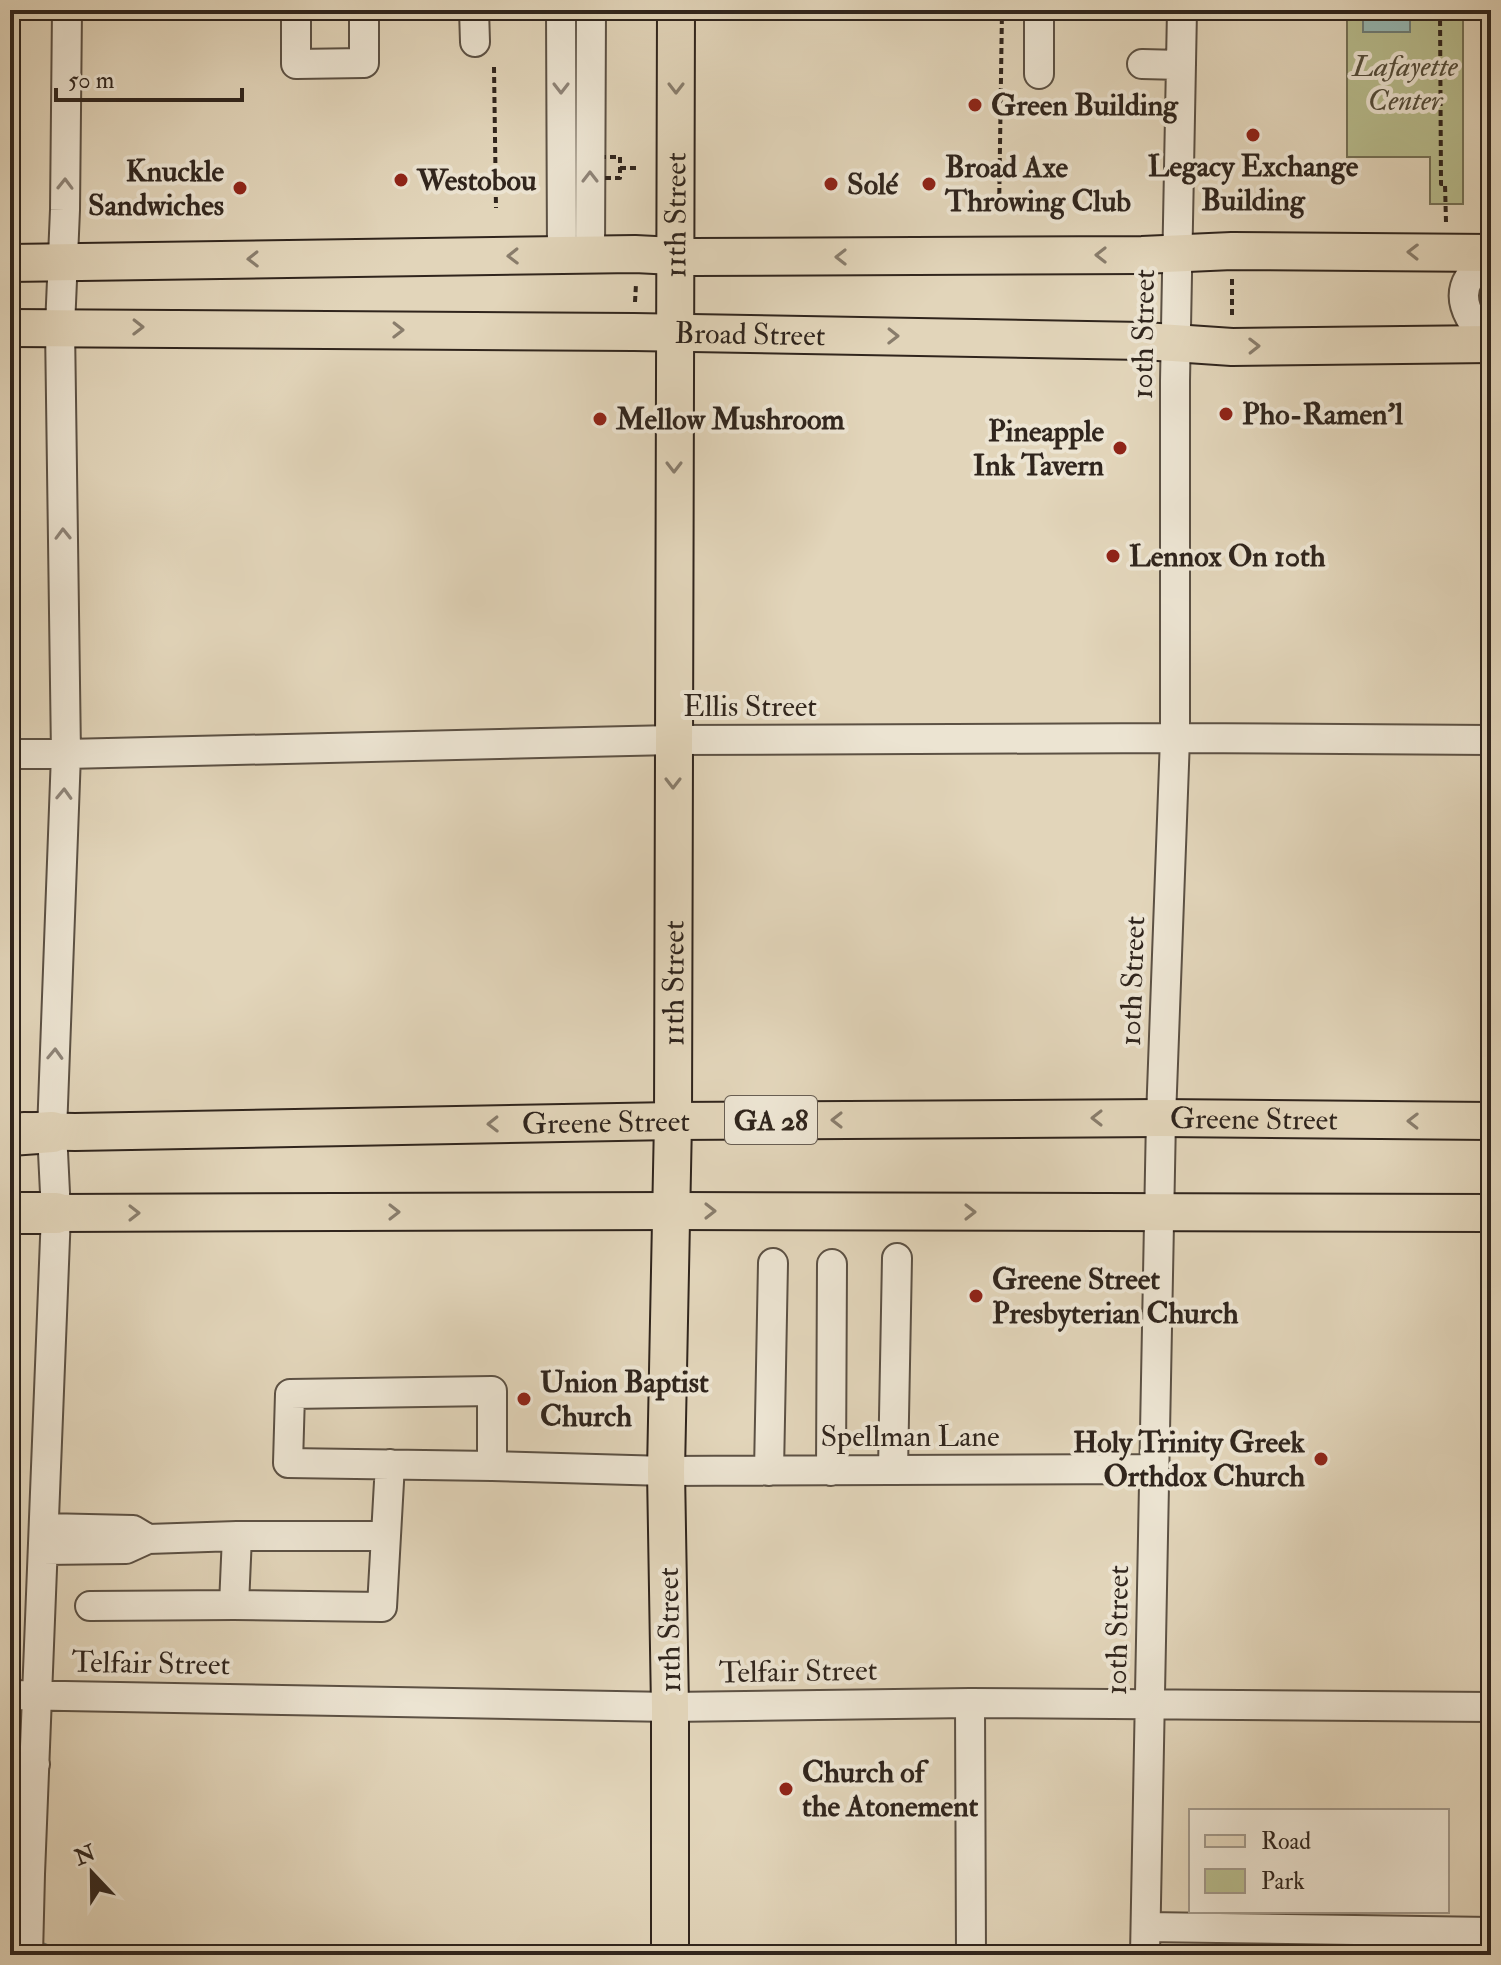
<svg xmlns="http://www.w3.org/2000/svg" width="1501" height="1965" font-family="'IM FELL Double Pica',serif">
	<rect width="100%" height="100%" fill="#e2d5ba"/>
	<filter id="stains"><feTurbulence type="fractalNoise" baseFrequency=".0025" numOctaves="4"/><feColorMatrix values="0 0 0 0 .2 0 0 0 0 .09 0 0 0 0 .02 0 0 0 .5 -.17"/></filter>
	<radialGradient id="worn" r=".72"><stop offset=".6" stop-color="#630" stop-opacity="0"/><stop offset="1" stop-color="#630" stop-opacity=".3"/></radialGradient>
	<path fill="#b7bc8d" stroke="#747055" stroke-width="2" d="M1463 10V204H1430V157H1347V11H1215Z"/>
	<path fill="#95b8b3" stroke="#6d7d77" stroke-width="2" d="M1390 10H1410V32H1363V13H1389Z"/>
	<g fill="none" stroke-linecap="round" stroke-linejoin="round">
		<path stroke="#6d7d77" stroke-width="7" d="M34 1942 64 1955"/>
		<defs>
			<path id="minor" d="M296 10V64L364 63V10
				M474 10 475 42
				M561 10 562 255
				M1142 64 1181 65
				M1039 74V10
				M590 255 591 10
				M1491 264C1483 267 1473 271 1469 278 1454 302 1475 328 1491 344
				M10 754H66L673 740 1175 738 1491 740
				M492 1466V1391L290 1394 288 1463 492 1466 666 1471 1154 1469
				M893 1470 897 1258
				M769 1471 773 1263
				M831 1471 832 1264
				M44 1528 133 1530 148 1539
				M43 1550 126 1549 148 1539 237 1536H385
				M234 1605 237 1536
				M90 1606 234 1605 382 1607 390 1464
				M10 1695 670 1707 970 1703 1491 1707
				M970 1703 971 1955
				M10 1763 35 1764
				M1146 1927 1491 1932
				M28 1955 30 1874 56 1213 52 1132 66 754 60 327 65 210 67 10
				M1145 1955 1161 1118 1175 738V381L1182 10"/>
			<g id="major">
				<path d="M10 263 635 254 694 257 1142 255 1232 251 1491 253"/>
				<path id="s1" d="M10 328 634 332 1144 341 1232 347 1491 344"/>
				<path id="s2" d="M24 1131 75 1132 673 1121 1161 1118 1491 1121"/>
				<path d="M56 1213 671 1211 1491 1213"/>
				<path id="s3" d="M670 1955V1707L666 1471 673 1121 676 10"/>
			</g>
			<path id="highway" d="M10 1135 52 1132
				M10 1213H56"/>
		</defs>
		<use href="#minor" stroke="#5c5144" stroke-width="32"/>
		<use href="#major" stroke="#30251d" stroke-width="40"/>
		<use href="#highway" stroke="#30251d" stroke-width="44"/>
		<path stroke="#30251d" stroke-width="4" stroke-dasharray="6 4" stroke-linecap="butt" d="M1440 10 1441 184H1445L1446 222
			M494 67 496 208
			M600 157H620V178H600Z
			M620 168H640
			M999 214 1002 10
			M1232 279V318
			M635 302 636 284
			M1141 310 1142 284"/>
		<use href="#minor" stroke="#ece4d2" stroke-width="28"/>
		<use href="#major" stroke="#e2d5ba" stroke-width="36"/>
		<use href="#highway" stroke="#e2d5ba" stroke-width="40"/>
	</g>
	<defs><path id="oneway-chevron" d="M-2-3.5L2.5 0L-2 3.5" fill="none" stroke-width="1.6" stroke-linecap="round" stroke-linejoin="round" transform="scale(2)"/></defs>
	<g stroke="#8e8478">
		<use href="#oneway-chevron" transform="translate(561 88) rotate(90)"/>
		<use href="#oneway-chevron" transform="translate(590 177) rotate(-90)"/>
		<use href="#oneway-chevron" transform="translate(65 184) rotate(-89)"/>
		<use href="#oneway-chevron" transform="translate(63 534) rotate(-91)"/>
		<use href="#oneway-chevron" transform="translate(64 794) rotate(-88)"/>
		<use href="#oneway-chevron" transform="translate(55 1054) rotate(-88)"/>
	</g>
	<g stroke="#897d6c">
		<use href="#oneway-chevron" transform="translate(676 88) rotate(90)"/>
		<use href="#oneway-chevron" transform="translate(1413 252) rotate(-179)"/>
		<use href="#oneway-chevron" transform="translate(1101 255) rotate(180)"/>
		<use href="#oneway-chevron" transform="translate(513 256) rotate(179)"/>
		<use href="#oneway-chevron" transform="translate(841 257) rotate(180)"/>
		<use href="#oneway-chevron" transform="translate(253 259) rotate(179)"/>
		<use href="#oneway-chevron" transform="translate(138 327) rotate(1)"/>
		<use href="#oneway-chevron" transform="translate(398 330) rotate(1)"/>
		<use href="#oneway-chevron" transform="translate(893 336) rotate(1)"/>
		<use href="#oneway-chevron" transform="translate(1254 346) rotate(-1)"/>
		<use href="#oneway-chevron" transform="translate(674 467) rotate(90)"/>
		<use href="#oneway-chevron" transform="translate(673 783) rotate(90)"/>
		<use href="#oneway-chevron" transform="translate(1097 1118) rotate(180)"/>
		<use href="#oneway-chevron" transform="translate(837 1120) rotate(180)"/>
		<use href="#oneway-chevron" transform="translate(1413 1121) rotate(-179)"/>
		<use href="#oneway-chevron" transform="translate(493 1124) rotate(179)"/>
		<use href="#oneway-chevron" transform="translate(710 1211)"/>
		<use href="#oneway-chevron" transform="translate(394 1212)"/>
		<use href="#oneway-chevron" transform="translate(970 1212)"/>
		<use href="#oneway-chevron" transform="translate(134 1213)"/>
	</g>
	<g fill="#8f2418" stroke="#ece4d2" stroke-width="3">
		<circle cx="975" cy="105" r="8"/>
		<circle cx="1253" cy="135" r="8"/>
		<circle cx="401" cy="180" r="8"/>
		<circle cx="831" cy="184" r="8"/>
		<circle cx="929" cy="184" r="8"/>
		<circle cx="240" cy="188" r="8"/>
		<circle cx="1226" cy="414" r="8"/>
		<circle cx="600" cy="419" r="8"/>
		<circle cx="1120" cy="448" r="8"/>
		<circle cx="1113" cy="556" r="8"/>
		<circle cx="976" cy="1296" r="8"/>
		<circle cx="524" cy="1399" r="8"/>
		<circle cx="1321" cy="1459" r="8"/>
		<circle cx="786" cy="1789" r="8"/>
	</g>
	<g text-anchor="middle" stroke-width="8" stroke-linejoin="round" paint-order="stroke">
		<rect fill="#ece4d2" stroke="#685e53" stroke-width="2" x="725" y="1096" width="92" height="48" rx="6"/>
		<g font-size="28" font-weight="bold" fill="#30251d">
			<text x="771" y="1130">GA 28</text>
		</g>
		<g font-size="30" font-style="italic" fill="#524b39" stroke="#ece4d2">
			<text x="1405" y="76">Lafayette<tspan x="1405" dy="34">Center</tspan></text>
		</g>
		<g font-size="30" font-weight="bold" fill="#30251d" stroke="#ece4d2" text-anchor="start">
			<text x="991" y="115">Green Building</text>
			<text x="1253" y="176" text-anchor="middle">Legacy Exchange<tspan x="1253" dy="34">Building</tspan></text>
			<text x="945" y="177">Broad Axe<tspan x="945" dy="34">Throwing Club</tspan></text>
			<text x="224" y="181" text-anchor="end">Knuckle<tspan x="224" dy="34">Sandwiches</tspan></text>
			<text x="417" y="190">Westobou</text>
			<text x="847" y="194">Solé</text>
			<text x="1242" y="424">Pho-Ramen’l</text>
			<text x="616" y="429">Mellow Mushroom</text>
			<text x="1104" y="441" text-anchor="end">Pineapple<tspan x="1104" dy="34">Ink Tavern</tspan></text>
			<text x="1129" y="566">Lennox On 10th</text>
			<text x="992" y="1289">Greene Street<tspan x="992" dy="34">Presbyterian Church</tspan></text>
			<text x="540" y="1392">Union Baptist<tspan x="540" dy="34">Church</tspan></text>
			<text x="1305" y="1452" text-anchor="end">Holy Trinity Greek<tspan x="1305" dy="34">Orthdox Church</tspan></text>
			<text x="802" y="1782">Church of<tspan x="802" dy="34">the Atonement</tspan></text>
		</g>
		<g font-size="30" fill="#30251d" stroke="#ece4d2">
			<text dy="10" stroke="none"><textPath href="#s3" startOffset="1740">11th Street</textPath></text>
			<text dy="10" stroke="none"><textPath href="#s1" startOffset="740">Broad Street</textPath></text>
			<text transform="translate(1143 334) rotate(-89)" y="10">10th Street</text>
			<text x="750" y="716">Ellis Street</text>
			<text transform="translate(1132 981) rotate(-88)" y="10">10th Street</text>
			<text dy="10" stroke="none"><textPath href="#s3" startOffset="972">11th Street</textPath></text>
			<text dy="10" stroke="none"><textPath href="#s2" startOffset="1230">Greene Street</textPath></text>
			<text dy="10" stroke="none"><textPath href="#s2" startOffset="582">Greene Street</textPath></text>
			<text x="910" y="1446">Spellman Lane</text>
			<text transform="translate(669 1630) rotate(-91)" y="10">11th Street</text>
			<text transform="translate(1117 1630) rotate(-89)" y="10">10th Street</text>
			<text transform="translate(151 1663) rotate(1)" y="10">Telfair Street</text>
			<text transform="translate(798 1671) rotate(-1)" y="10">Telfair Street</text>
		</g>
	</g>
	<rect width="1501" height="1965" fill="none" stroke="#e2d5ba" stroke-width="40"/>
	<rect x="12" y="12" width="1477" height="1941" fill="none" stroke="#30251d" stroke-width="4"/>
	<rect x="20" y="20" width="1461" height="1925" fill="none" stroke="#30251d" stroke-width="2"/>
	<rect x="1189" y="1809" width="260" height="104" fill="#ece4d2" stroke="#a1988a" stroke-width="2"/>
	<rect x="1205" y="1835" width="40" height="12" fill="#e2d5ba" stroke="#a1988a" stroke-width="2"/>
	<text x="1261" y="1849" font-size="24" fill="#30251d">Road</text>
	<rect x="1205" y="1869" width="40" height="24" fill="#b7bc8d" stroke="#a1988a" stroke-width="2"/>
	<text x="1261" y="1889" font-size="24" fill="#30251d">Park</text>
	<g transform="translate(92 1873) rotate(338)" stroke="#ece4d2" stroke-width="6" paint-order="stroke">
	<path d="M0-6L14 30L0 20L-14 30Z" fill="#30251d"/>
	<text y="-12" font-size="22" font-weight="bold" text-anchor="middle" fill="#30251d">N</text>
	</g>
	<path d="M56 88v12h186v-12" fill="none" stroke="#30251d" stroke-width="4"/>
	<text x="68" y="88" font-size="24" fill="#30251d" stroke="#ece4d2" stroke-width="6" paint-order="stroke">50 m</text>
	<rect width="100%" height="100%" filter="url(#stains)"/>
	<rect width="100%" height="100%" fill="url(#worn)"/>
</svg>
